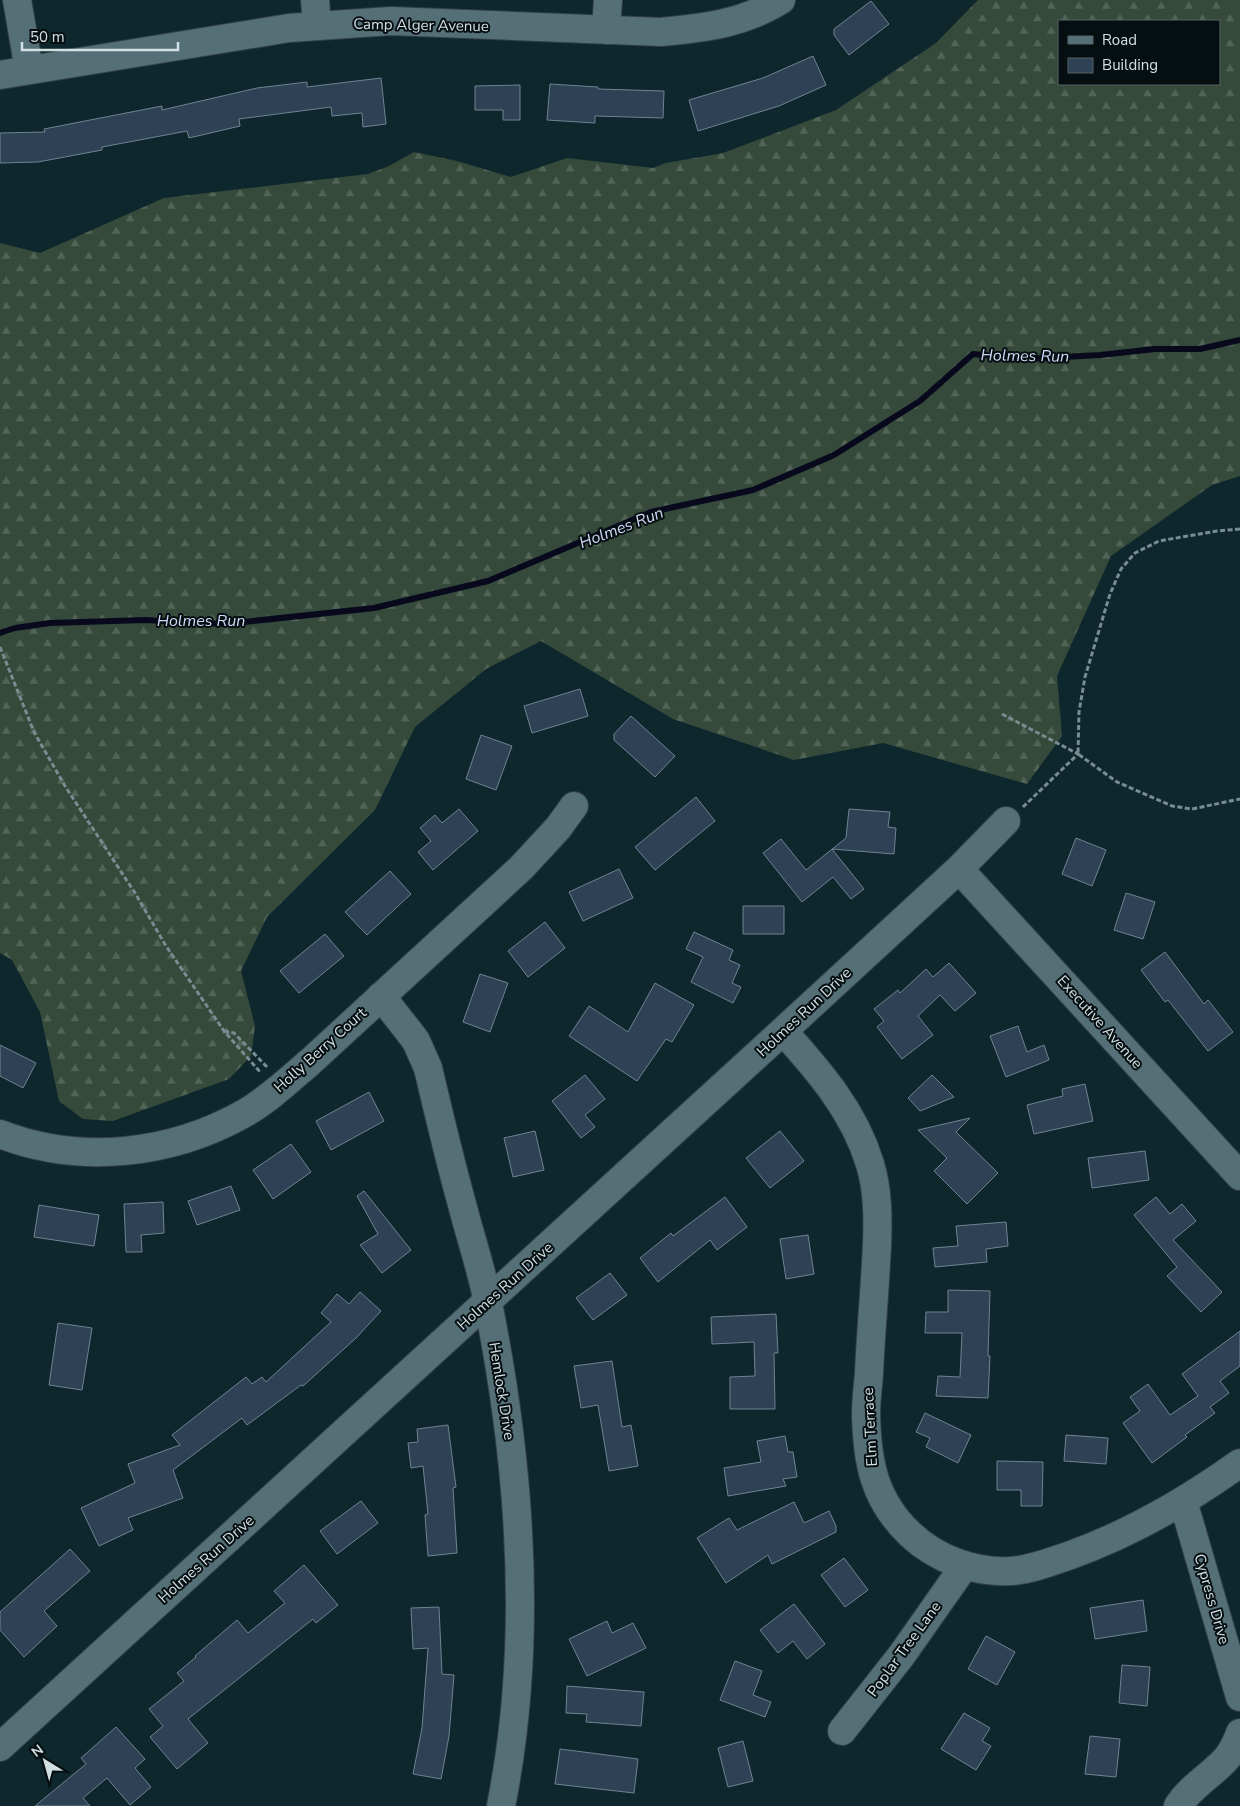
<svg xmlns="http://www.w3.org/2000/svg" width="1240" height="1806" font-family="'Nunito Sans',sans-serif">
	<defs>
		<pattern id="forest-firs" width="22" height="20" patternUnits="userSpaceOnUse" patternTransform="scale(1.25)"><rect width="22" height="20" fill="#354a3a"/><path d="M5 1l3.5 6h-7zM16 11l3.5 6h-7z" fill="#516456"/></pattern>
	</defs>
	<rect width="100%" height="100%" fill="#0e272d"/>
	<path fill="url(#forest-firs)" fill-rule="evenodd" d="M978 0H1240V476L1212 485 1111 556 1057 676 1062 736 1027 784 883 743 794 760 673 719 541 641 486 669 415 727 375 810 267 917 241 971 255 1026 251 1056 229 1079 113 1121 83 1119 59 1101 40 1012 12 960 0 953V243L40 253 164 198 368 174 389 166 414 152 457 161 511 177 567 158 653 168 666 163 723 153 836 110 936 43ZM1059 21H1219V84H1059Z"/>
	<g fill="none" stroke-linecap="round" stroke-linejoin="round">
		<path stroke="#09091e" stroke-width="6" d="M0 633 15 628 50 623 145 620 225 624 374 608 488 581 651 512 753 490 834 455 920 401 973 354 1026 359 1100 355 1155 349H1200L1240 340"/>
	</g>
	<path fill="#2e4256" stroke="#718292" d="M871 1 889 24 849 55 834 35V29Z
		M813 56 826 85 779 106 698 131 689 100 763 78Z
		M381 78 386 124 363 127 362 113 332 116 331 107 239 119 240 126 189 138 187 131 102 147V150L38 162 0 163V133L45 132 44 129 162 106V110L257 88 307 82V87Z
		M550 84 598 87V89L664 91 663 118 595 116V123L547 120Z
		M520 85V120H503V110H475V86Z
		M580 689 588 716 532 733 524 706Z
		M631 716 675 756 655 777 614 740V734Z
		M481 735 512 746 496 790 466 779Z
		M696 797 715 821 655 870 635 847Z
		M459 809 478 831 433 870 418 852 431 841 420 828 435 815 442 823Z
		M849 809 890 812 888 827 896 828 894 854 832 849 864 889 851 899 833 877 802 902 763 853 781 839 806 870 846 838Z
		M1076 838 1106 850 1092 886 1062 874Z
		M619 869 633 898 583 921 569 892Z
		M390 871 411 894 367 935 345 912Z
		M1126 893 1155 902 1143 939 1114 930Z
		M743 906H784V934H743Z
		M545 922 565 948 528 977 508 951Z
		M694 932 733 950 729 960 740 965 732 983 741 987 733 1003 691 982 703 957 686 949Z
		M325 934 344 956 299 993 280 971Z
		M1165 952 1204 1004 1208 1000 1233 1032 1208 1051 1168 1000 1165 1002 1141 970Z
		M949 963 976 993 955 1011 940 995 918 1016 933 1035 902 1059 877 1027 884 1021 874 1009 898 990 900 993 926 969 933 977Z
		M480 974 508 983 490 1032 463 1022Z
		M655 983 694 1005 672 1042 666 1039 637 1081 569 1036 589 1006 628 1032Z
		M1018 1026 1027 1052 1044 1045 1049 1060 1006 1077 990 1036Z
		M0 1045 36 1063 23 1088 0 1076Z
		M585 1075 605 1099 585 1115 595 1127 581 1138 552 1101Z
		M932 1075 954 1097 920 1111 908 1098Z
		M1085 1084 1093 1121 1034 1134 1027 1105 1063 1096 1062 1089Z
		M369 1092 384 1121 331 1150 316 1121Z
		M970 1118 956 1132 998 1173 967 1204 934 1171 947 1158 918 1130Z
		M535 1131 544 1170 513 1177 504 1138Z
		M780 1131 804 1161 770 1188 746 1158Z
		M291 1144 311 1172 273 1199 253 1170Z
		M1145 1151 1149 1180 1092 1188 1088 1158Z
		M231 1186 240 1210 197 1225 188 1201Z
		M364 1191 411 1250 382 1273 360 1245 378 1234 357 1196Z
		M725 1197 747 1227 717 1250 710 1240 658 1282 640 1258 671 1233 673 1236Z
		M1156 1197 1170 1214 1182 1204 1196 1221 1173 1240 1222 1292 1201 1312 1167 1276 1177 1267 1134 1215Z
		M163 1202 164 1233 141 1235 142 1252H126L124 1204Z
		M39 1205 99 1215 94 1246 34 1237Z
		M1006 1222 1008 1246 986 1249 987 1262 935 1267 933 1248 958 1246 956 1226Z
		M808 1235 814 1274 786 1279 780 1239Z
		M610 1273 627 1295 593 1320 576 1298Z
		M948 1290 990 1291 988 1356H990L988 1398 936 1396 938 1376 960 1377 962 1333H925L926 1312H948Z
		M360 1292 381 1311 356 1338 303 1386 301 1385 247 1425 242 1418 173 1470 183 1498 128 1518 133 1530 99 1546 81 1508 135 1483 128 1464 180 1445 172 1435 246 1377 252 1384 262 1377 266 1382 331 1322 321 1313 337 1294 349 1304Z
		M776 1314 778 1353H774L775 1409H730V1377L755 1376 754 1342 712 1344 711 1317Z
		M58 1323 92 1328 82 1390 49 1385Z
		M1240 1331V1366L1220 1381 1229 1393 1210 1407 1215 1413 1185 1435 1187 1437 1152 1463 1123 1423 1140 1411 1130 1397 1148 1384 1170 1415 1198 1396 1182 1374Z
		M612 1361 622 1427 631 1425 638 1466 609 1471 598 1405 581 1408 574 1366Z
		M925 1413 971 1435 958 1463 926 1447 930 1438 916 1432Z
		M448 1425 456 1487 453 1488 457 1553 428 1556 425 1515 428 1514 423 1466 411 1468 408 1443 418 1442 417 1429Z
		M1066 1435 1108 1438 1106 1464 1064 1461Z
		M785 1436 788 1452H793L797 1477 783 1479 786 1486 728 1496 724 1468 761 1462 757 1441Z
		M997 1461 1043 1462 1042 1506H1021V1490H997Z
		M361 1501 378 1523 337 1554 320 1531Z
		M794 1502 804 1523 829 1511 836 1526V1532L772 1564 768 1555 726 1583 697 1538 729 1518 737 1530Z
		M70 1549 90 1571 44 1611 57 1626 24 1657 0 1630V1612Z
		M844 1558 868 1590 845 1607 821 1575Z
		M304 1565 338 1605 316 1623 313 1619 188 1719 208 1743 177 1769 150 1737 163 1726 149 1709 184 1681 177 1673 196 1657 195 1656 237 1620 248 1633 285 1603 274 1591Z
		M1143 1600 1147 1631 1095 1639 1090 1608Z
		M794 1604 825 1644 807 1659 793 1641 778 1653 760 1630Z
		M439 1607 442 1674 454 1675 449 1736 441 1779 413 1774 422 1728 428 1648 413 1649 411 1608Z
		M607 1621 612 1633 633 1623 646 1648 587 1676 569 1639Z
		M986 1636 1015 1652 997 1685 968 1669Z
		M735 1661 762 1671 753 1695 771 1702 765 1717 720 1700Z
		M1122 1665 1150 1667 1147 1706 1119 1703Z
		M567 1686 644 1692 641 1726 586 1722 587 1714 566 1713Z
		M964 1713 990 1728 982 1741 991 1746 976 1770 941 1749Z
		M116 1727 145 1759 135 1768 151 1787 130 1805 107 1778 83 1798 90 1806H35L86 1764 81 1758Z
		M1090 1736 1120 1739 1116 1777 1085 1774Z
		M743 1741 753 1781 728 1787 718 1748Z
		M560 1749 638 1759 634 1793 555 1784Z"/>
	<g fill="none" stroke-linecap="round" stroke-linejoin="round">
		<defs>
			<path id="minor" d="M17 0 29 70
				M315 0 317 25
				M606 30 608 0
				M0 75 289 28 391 21 661 32C703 28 743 24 781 0
				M959 869 1240 1176
				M381 996 410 1033 416 1041 428 1068C439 1115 450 1161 463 1208 471 1239 482 1271 488 1303 521 1468 534 1640 501 1806
				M783 1031C819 1071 854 1111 870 1164 878 1190 878 1218 877 1245 875 1288 871 1330 869 1373 868 1387 866 1400 866 1414 867 1462 874 1500 910 1534 936 1559 975 1573 1011 1571 1030 1570 1050 1562 1068 1556 1130 1534 1187 1501 1240 1463
				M0 1134C80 1165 171 1155 245 1113 269 1099 289 1080 310 1062L521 868 558 828 574 806
				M1183 1501 1240 1697
				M842 1731 901 1656 965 1565
				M0 1747 783 1031 959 869 1006 821
				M1178 1806C1191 1786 1212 1775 1227 1758 1233 1750 1237 1742 1240 1733"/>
		</defs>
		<use href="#minor" stroke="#324147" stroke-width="30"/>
		<path stroke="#798c91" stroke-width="3" stroke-dasharray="5 2.5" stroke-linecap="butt" d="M1240 529 1217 531 1159 541 1135 553 1121 569 1110 594 1085 677 1079 712 1078 754 1117 782 1172 806 1192 809 1240 799
			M0 647 34 732 65 786 135 893 166 946 224 1031 261 1073
			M1002 714 1078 754 1023 807
			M224 1031 234 1033 268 1068"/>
		<use href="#minor" stroke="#556f76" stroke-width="28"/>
	</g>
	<g text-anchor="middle" stroke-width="4" stroke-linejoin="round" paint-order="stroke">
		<g font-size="15" fill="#d2e0e4" stroke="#050e11">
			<text transform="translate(421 25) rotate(1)" y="5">Camp Alger Avenue</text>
			<text transform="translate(804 1012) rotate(-43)" y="5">Holmes Run Drive</text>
			<text transform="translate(1100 1022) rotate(48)" y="5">Executive Avenue</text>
			<text transform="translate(320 1050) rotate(-42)" y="5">Holly Berry Court</text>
			<text transform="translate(505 1286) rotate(-42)" y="5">Holmes Run Drive</text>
			<text transform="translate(502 1391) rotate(81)" y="5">Hemlock Drive</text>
			<text transform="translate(870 1427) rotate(-93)" y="5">Elm Terrace</text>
			<text transform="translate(206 1559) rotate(-42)" y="5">Holmes Run Drive</text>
			<text transform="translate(1212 1599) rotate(74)" y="5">Cypress Drive</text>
			<text transform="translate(904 1649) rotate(-54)" y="5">Poplar Tree Lane</text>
		</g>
		<g font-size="16" font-style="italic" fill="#d4d8f8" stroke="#050e11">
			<text transform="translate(1025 355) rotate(1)" y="6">Holmes Run</text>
			<text transform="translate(621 527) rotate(-21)" y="6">Holmes Run</text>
			<text x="201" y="626">Holmes Run</text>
		</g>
	</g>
	<rect x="1058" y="20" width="162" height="65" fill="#050e11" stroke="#576265"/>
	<rect x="1068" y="36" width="25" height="8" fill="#556f76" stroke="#576265"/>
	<text x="1102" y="45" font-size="15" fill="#d2e0e4">Road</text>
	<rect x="1068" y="58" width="25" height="15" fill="#2e4256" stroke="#576265"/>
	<text x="1102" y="70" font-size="15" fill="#d2e0e4">Building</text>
	<g transform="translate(45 1761) rotate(323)" stroke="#050e11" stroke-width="4" paint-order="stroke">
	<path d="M0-4L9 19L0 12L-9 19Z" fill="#d2e0e4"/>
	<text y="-8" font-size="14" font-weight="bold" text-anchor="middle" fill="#d2e0e4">N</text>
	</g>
	<path d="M22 42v8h156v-8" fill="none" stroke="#d2e0e4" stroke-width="2.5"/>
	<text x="30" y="42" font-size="15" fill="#d2e0e4" stroke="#050e11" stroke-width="4" paint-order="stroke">50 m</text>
</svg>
